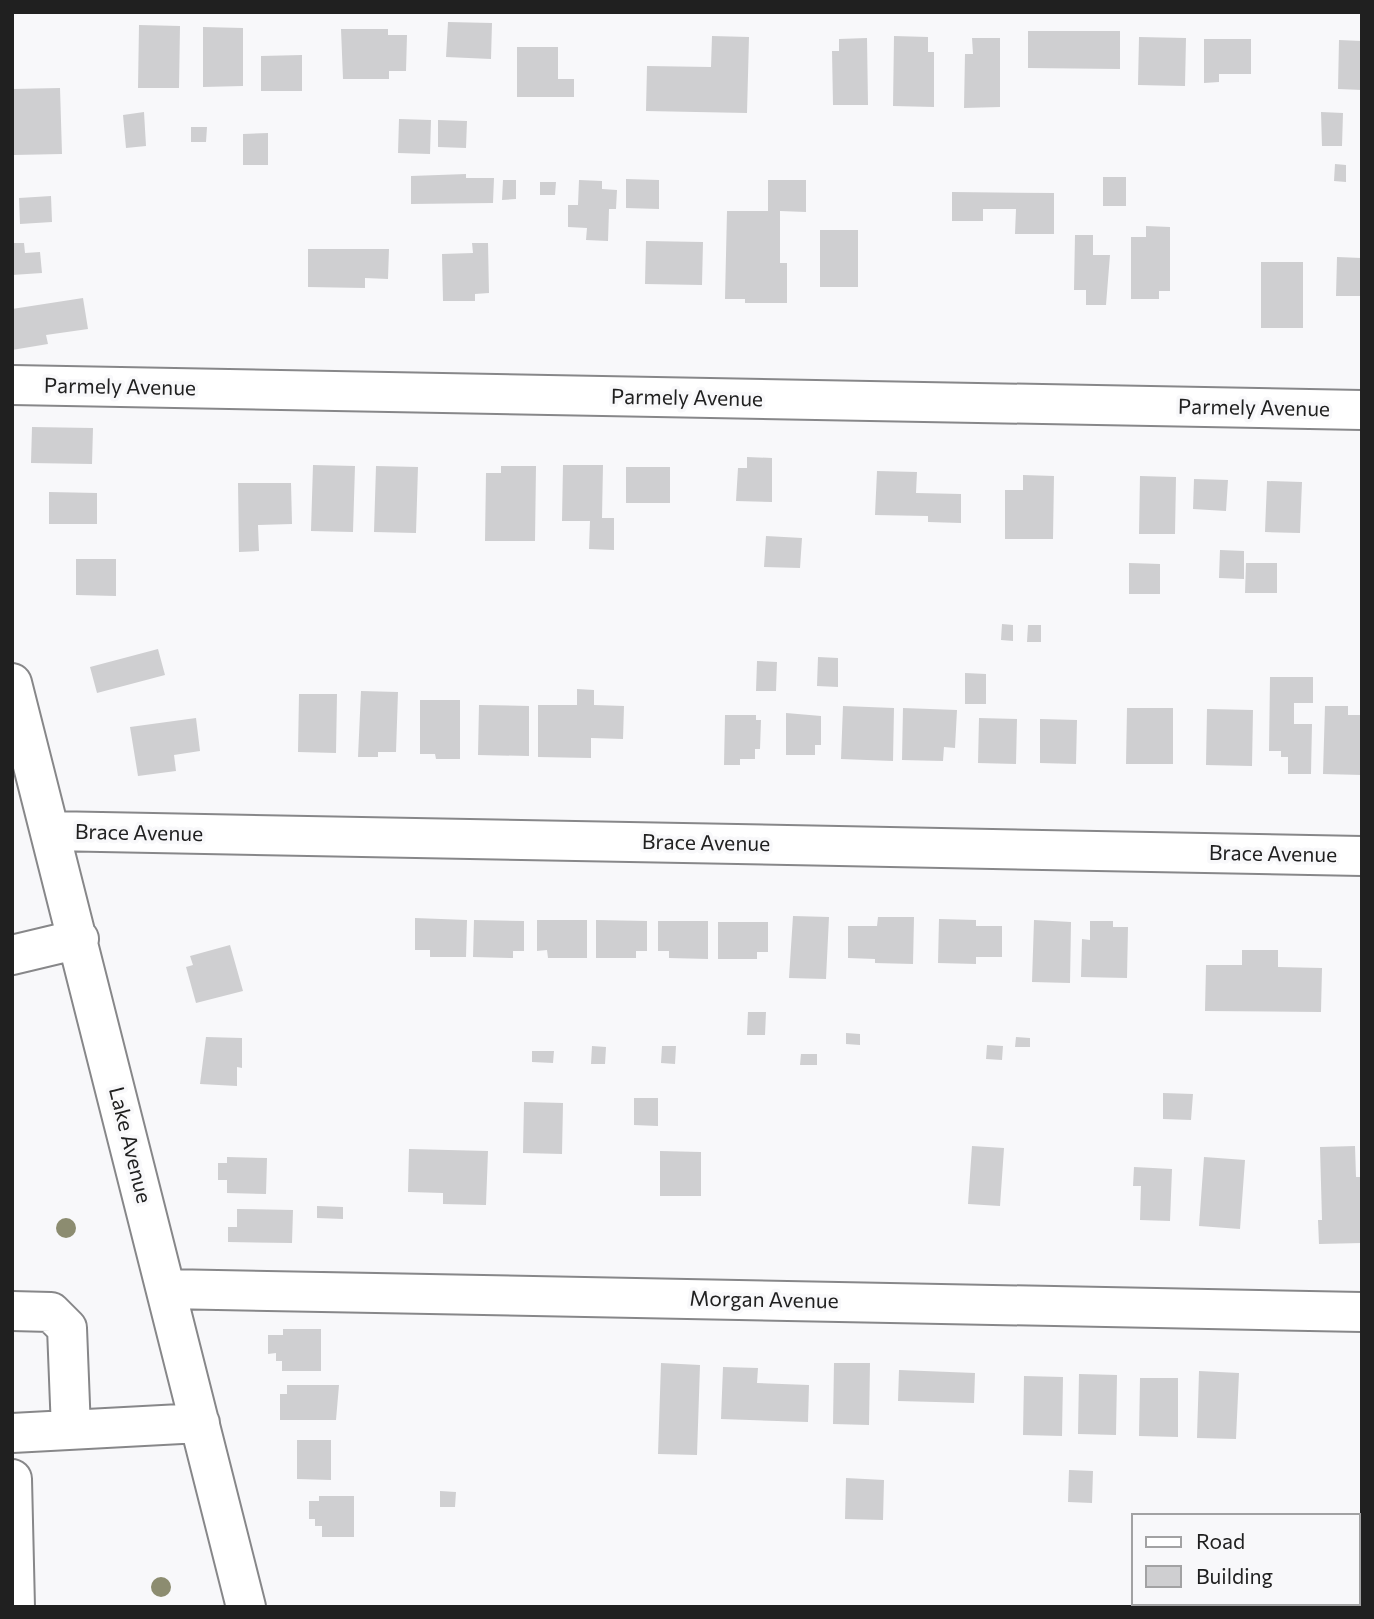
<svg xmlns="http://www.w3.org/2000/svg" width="1374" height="1619" font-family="Commissioner,sans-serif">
	<rect width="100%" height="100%" fill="#f8f8fa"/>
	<path fill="#cfcfd1" d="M448 22 492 23 491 59 446 57Z
		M139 25 180 26 179 88H138Z
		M203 27 243 28V86L203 87Z
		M341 29H388V35H407L406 71H389V79H343Z
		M1028 31H1120V69L1028 68Z
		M712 36 749 37 747 113 646 111 647 66 711 67Z
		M894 36 928 37V52H934V107L893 106Z
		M1139 37 1186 38 1185 86 1138 85Z
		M867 38 868 105H833L832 51H839V39Z
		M972 38H1000V107L964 108 965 54H973Z
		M1204 39H1251V74H1219V82L1204 83Z
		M1339 40 1362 41V90L1338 89Z
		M517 47H558V79H574V97H517Z
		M302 55V91H261V56Z
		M60 88 62 154 14 155 12 89Z
		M144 112 146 146 126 148 123 115Z
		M1321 112 1343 113 1342 146H1322Z
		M399 119 431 120 430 154 398 153Z
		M438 120 467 121 466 148 438 147Z
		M191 127H207L206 142H191Z
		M268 133V165H243V134Z
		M1335 164 1346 165V182L1334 181Z
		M466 174V178H494L493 203 411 204V176Z
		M1103 177H1126V206H1103Z
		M626 179 659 180V209L626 208Z
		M503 180H516V199L502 200Z
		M579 180 602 181V189L617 190 616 209H609L608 241 586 240 587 228 568 227V205H578Z
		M768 180H806V212L780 211V263H787V303H745V299H725L727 211H768Z
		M540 182H556L555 195H540Z
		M952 192 1054 193V234H1015L1016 209H983V221H952Z
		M51 196 52 222 20 224 19 198Z
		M1146 226 1170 227V291H1159V299H1131V237H1146Z
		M820 230H858V287H820Z
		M1075 235H1093V255H1110L1106 305H1086V290H1074Z
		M646 241 703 242 702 285 645 284Z
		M12 243H24L25 253 40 252 42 273 12 275Z
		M472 243H488L489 293 475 294V301H443L442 254 473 253Z
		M308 249H389L388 279 365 278V288L308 287Z
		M1337 257 1362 258V296H1336Z
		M1261 262H1303V328H1261Z
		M83 298 88 329 46 335 48 344 12 350V309Z
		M32 427 93 428 92 464 31 463Z
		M747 457 772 458V502L736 501 738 468H747Z
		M313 465 355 466 353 532 311 531Z
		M563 465H603L602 518H614V550L589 549 590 521H562Z
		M376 466 418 467 416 533 374 532Z
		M501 466H536L535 541H485L486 473H501Z
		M626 467H670V503H626Z
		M877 471 917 472 916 493 961 494V523L928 522V516L875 515Z
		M1023 475 1054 476 1053 539H1005V490H1023Z
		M1140 476 1176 477 1175 534H1139Z
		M1194 479 1228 480 1226 511 1193 509Z
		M1267 481 1302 482 1300 533 1265 532Z
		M238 483H291L292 524 258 525 259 551 239 552Z
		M49 492 97 493V524H49Z
		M766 536 802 538 800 568 764 567Z
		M1220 550 1244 551V579L1219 578Z
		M76 559H116V596L76 595Z
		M1129 563 1160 564V594H1129Z
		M1246 563H1277V593H1245Z
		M1002 624 1013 625V641L1001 640Z
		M1028 625H1041V642H1027Z
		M158 649 165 675 97 693 90 667Z
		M818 657 838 658V687L817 686Z
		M757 661 777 662 776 691H756Z
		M965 673 986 674V704H965Z
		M1270 677H1313V703H1294V724H1312L1311 774H1288V757H1281V751H1269Z
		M577 689 594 690V705L624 706 623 739 591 738V758L538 757V705H577Z
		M361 691 398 692 396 752H378V757H358Z
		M299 694H337L336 753 298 752Z
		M420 700H460V759H436L435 754H420Z
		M479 705 529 706V756L478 755Z
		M843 706 894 708 893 761 841 759Z
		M1325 706H1348V715H1362V775L1323 774Z
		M903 708 957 710 955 748 944 747 943 761 902 760Z
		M1127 708H1173V764H1126Z
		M1207 709 1253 710 1252 766 1206 765Z
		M786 713 821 716V745H815V755H786Z
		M725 715H756V720H761L760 749H755V759H740V765H724Z
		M196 718 200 751 174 755 176 771 138 776 130 727Z
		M979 718 1017 719 1016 764 978 763Z
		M1040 719 1077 720 1076 764 1040 763Z
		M793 916 829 917 826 979 789 978Z
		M878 917H914L913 964 875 963V959L848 958V926H877Z
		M415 918 467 920 466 957H430V950H415Z
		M939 919 976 920V926H1002V957H976V964L938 963Z
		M474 920 524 921V951H513V958L473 957Z
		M537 920H587V958H548L547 950 537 951Z
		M596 920 647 921V951H636V958H596Z
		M1034 920 1071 922 1070 983 1032 982Z
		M658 921H708V959L669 958V951H658Z
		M1090 921H1113V927H1128L1127 978 1081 977 1082 939 1090 940Z
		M718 922H768V952H757V959H718Z
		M230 945 243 991 196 1003 186 967 193 965 190 956Z
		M1242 950H1278V967L1322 968 1321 1012 1205 1011 1206 965H1242Z
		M748 1012H766L765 1035H747Z
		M846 1033 860 1034V1045L846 1044Z
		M206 1037 242 1038V1068L237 1067V1086L200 1084Z
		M1016 1037 1030 1038V1047H1015Z
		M987 1045 1003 1046 1002 1060 986 1059Z
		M592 1046 606 1047 605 1064H591Z
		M662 1046H676L675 1064 661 1063Z
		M532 1051H554L553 1063 532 1062Z
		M801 1054H817V1065H800Z
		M1163 1093 1193 1094 1191 1120 1163 1119Z
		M634 1098H658V1126L634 1125Z
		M524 1102 563 1103 562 1154 523 1153Z
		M972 1146 1004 1148 1000 1206 968 1204Z
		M1355 1146 1356 1177H1362V1243L1319 1244 1318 1220H1322L1320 1147Z
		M409 1149 488 1151 486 1205 443 1204V1193L408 1192Z
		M660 1151 701 1152V1196H660Z
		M227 1157 267 1158 266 1194 227 1193V1180H218V1163H227Z
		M1204 1157 1245 1160 1240 1229 1199 1226Z
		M1134 1167 1172 1169 1170 1221 1140 1220 1141 1186H1133Z
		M317 1206 343 1207V1219L317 1218Z
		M237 1209 293 1210 292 1243 228 1242V1227H237Z
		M283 1329H321V1371H282V1361H276V1353L268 1354V1335H283Z
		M661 1363 700 1365 697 1455 658 1454Z
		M834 1363H870L869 1425 833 1424Z
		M723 1367 758 1368 757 1383 809 1385 808 1422 721 1419Z
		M899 1370 975 1373 974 1403 898 1401Z
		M1199 1371 1239 1373 1236 1439 1197 1438Z
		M1079 1374 1117 1375 1116 1435 1078 1434Z
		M1024 1376 1063 1377 1062 1436 1023 1435Z
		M1140 1378H1178V1437L1139 1436Z
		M287 1385H339L336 1420H280V1394H287Z
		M297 1440H331V1480L297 1479Z
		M1069 1470 1093 1471 1092 1503 1068 1502Z
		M846 1478 884 1480 883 1520 845 1519Z
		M440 1491 456 1492 455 1507H440Z
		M319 1496H354V1537H322V1526H315V1519H309V1501H319Z"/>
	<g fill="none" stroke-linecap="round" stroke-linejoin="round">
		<defs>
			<path id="minor" d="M12 385 1362 410
				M12 683 246 1607
				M50 831 1362 856
				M12 955 79 939
				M166 1289 1362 1312
				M12 1311 51 1312 67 1328 71 1430
				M12 1433 200 1423
				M12 1479 15 1607"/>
		</defs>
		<use href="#minor" stroke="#878789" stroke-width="42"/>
		<use href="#minor" stroke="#fff" stroke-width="38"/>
	</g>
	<g fill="#8c8c70">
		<circle cx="66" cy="1228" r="10"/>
		<circle cx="161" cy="1587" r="10"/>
	</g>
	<g text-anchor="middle" stroke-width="7" stroke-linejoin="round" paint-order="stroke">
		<g font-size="21" fill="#202020" stroke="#f8f8fa">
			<text transform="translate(120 387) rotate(1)" y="7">Parmely Avenue</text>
			<text transform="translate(687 398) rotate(1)" y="7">Parmely Avenue</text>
			<text transform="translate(1254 408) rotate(1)" y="7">Parmely Avenue</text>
			<text transform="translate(139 833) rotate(1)" y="7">Brace Avenue</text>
			<text transform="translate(706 843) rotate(1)" y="7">Brace Avenue</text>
			<text transform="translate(1273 854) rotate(1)" y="7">Brace Avenue</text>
			<text transform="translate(130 1145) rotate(76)" y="7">Lake Avenue</text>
			<text transform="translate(764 1300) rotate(1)" y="7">Morgan Avenue</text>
		</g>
	</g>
	<rect width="1374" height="1619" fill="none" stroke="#202020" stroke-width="28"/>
	<rect x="1132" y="1514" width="228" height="91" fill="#f8f8fa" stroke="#a2a2a3" stroke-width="2"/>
	<rect x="1146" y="1537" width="35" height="10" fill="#ffffff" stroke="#a2a2a3" stroke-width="2"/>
	<text x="1196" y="1549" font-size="21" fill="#202020">Road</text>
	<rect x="1146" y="1566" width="35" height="21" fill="#cfcfd1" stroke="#a2a2a3" stroke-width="2"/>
	<text x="1196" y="1584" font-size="21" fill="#202020">Building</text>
</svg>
